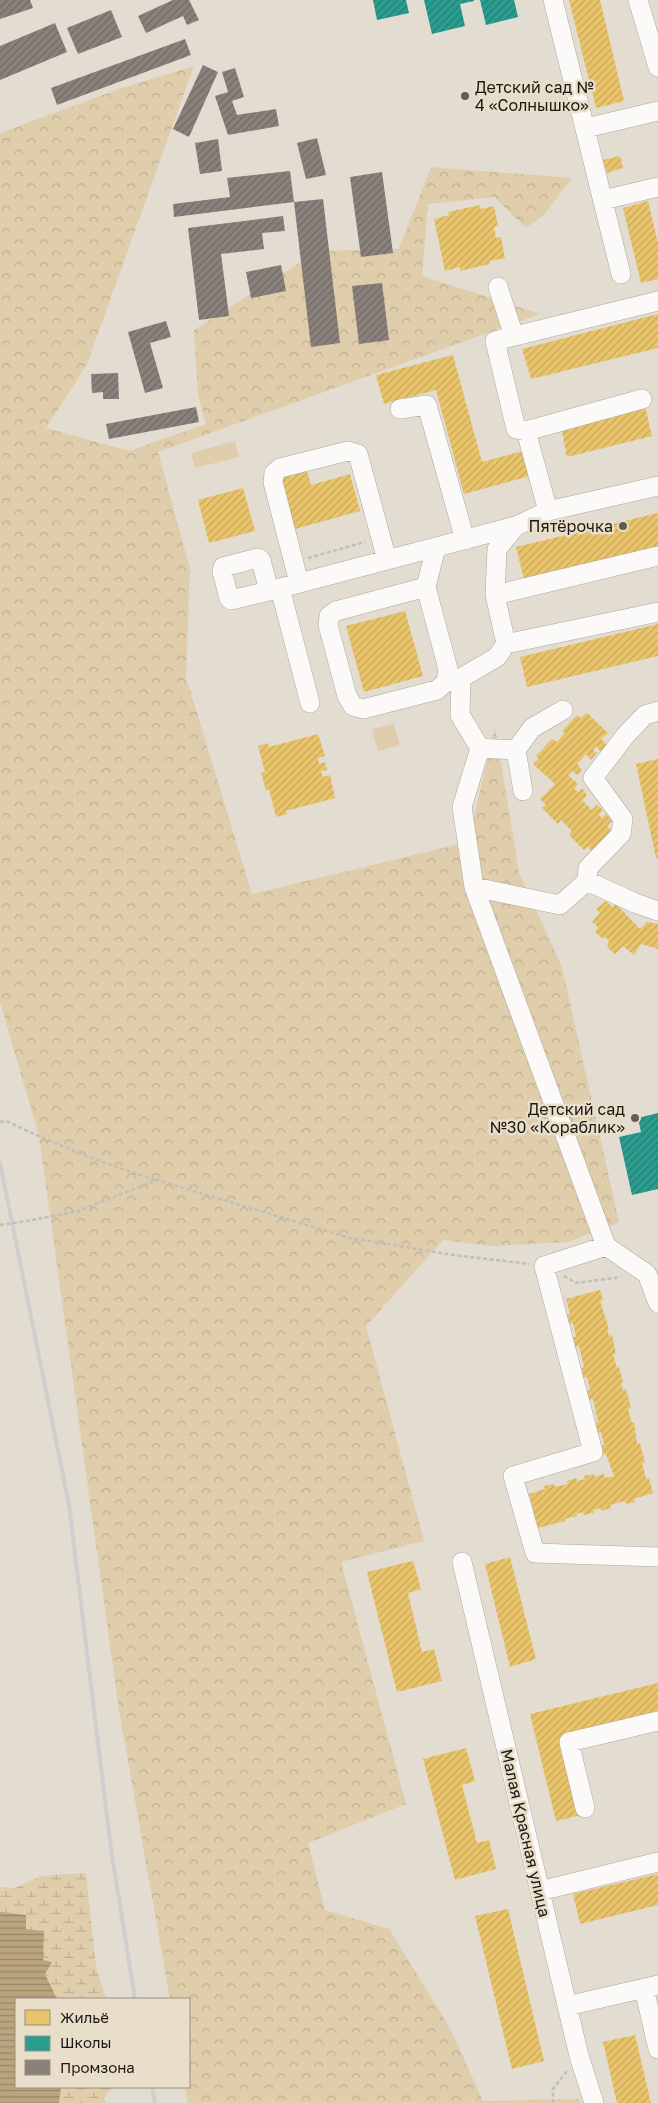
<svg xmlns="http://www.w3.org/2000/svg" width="658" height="2103" font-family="'Golos Text',sans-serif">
	<defs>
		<pattern id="forest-crowns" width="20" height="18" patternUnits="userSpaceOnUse" patternTransform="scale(1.25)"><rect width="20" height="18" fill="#dfcdab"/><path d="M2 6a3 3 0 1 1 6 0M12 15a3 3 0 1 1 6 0" fill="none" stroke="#bfaf92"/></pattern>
		<pattern id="wetland-marsh" width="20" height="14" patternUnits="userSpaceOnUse" patternTransform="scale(1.25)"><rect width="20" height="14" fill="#dfcdab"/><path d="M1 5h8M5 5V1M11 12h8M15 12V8" fill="none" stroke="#bfaf92"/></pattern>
		<pattern id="water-rules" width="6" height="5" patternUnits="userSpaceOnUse" patternTransform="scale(1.25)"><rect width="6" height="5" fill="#bba57e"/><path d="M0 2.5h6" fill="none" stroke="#978566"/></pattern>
		<pattern id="homes-hatch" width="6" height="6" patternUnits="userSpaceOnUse" patternTransform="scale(1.25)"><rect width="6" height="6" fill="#e9c46a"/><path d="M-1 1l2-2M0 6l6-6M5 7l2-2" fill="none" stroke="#c7a85b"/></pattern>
		<pattern id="schools-hatch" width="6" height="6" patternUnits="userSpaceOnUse" patternTransform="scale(1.25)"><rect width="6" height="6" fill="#2a9d8f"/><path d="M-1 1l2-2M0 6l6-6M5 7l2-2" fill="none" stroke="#237f73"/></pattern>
		<pattern id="industry-hatch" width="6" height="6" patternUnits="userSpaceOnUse" patternTransform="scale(1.25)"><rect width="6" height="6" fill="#8a817c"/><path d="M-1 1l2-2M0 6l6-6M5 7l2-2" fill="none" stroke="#706964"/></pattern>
	</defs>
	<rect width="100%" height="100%" fill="#e2dcd1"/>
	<path fill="#dfcdab" d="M235 441 239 457 195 468 191 453Z
		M394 724 400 745 378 751 372 729Z"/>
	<path fill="url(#forest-crowns)" d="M194 66 87 364 46 428 129 451 206 424 198 395 194 330 318 251 399 249 431 167 572 178 544 215 526 228 494 197 428 204 422 276 540 314 158 452 190 569 186 677 252 894 468 842 495 728 519 872 562 967 619 1222 568 1242 491 1246 443 1240 366 1326 424 1541 341 1562 406 1804 308 1843 325 1910 389 1929 451 2030 483 2101 579 2099 581 2103H188L185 2087H189V1999H170L119 1710 39 1136 0 1002V133L119 89Z"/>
	<path fill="url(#wetland-marsh)" d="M86 1873 96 1967 106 1999H16V2087H112L104 2098 106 2103H0V1887L15 1888 41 1876Z"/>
	<path fill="url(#water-rules)" d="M0 1912 26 1915V1929L44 1931 43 1960 52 1962 45 1974 57 1999H16V2087H61L59 2103H0Z"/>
	<path fill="url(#homes-hatch)" d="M569 0H600L624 101 596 108Z
		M620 156 623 168 607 173 603 160Z
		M648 201 658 243V279L641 283 623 208Z
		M480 205V209L494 206 498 226 494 227 496 238 501 237 505 258 489 261 490 264 460 271V267L445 271 434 219 449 215 448 212Z
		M658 314V348L531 379 522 349Z
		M453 355 482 462 523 451 530 476 464 494 436 390 384 404 376 375Z
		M645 406 652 436 567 457 561 426Z
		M307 471 311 485 350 474 360 511 295 529 281 478Z
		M243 488 255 531 209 543 198 500Z
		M658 513V547L524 579 516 547Z
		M405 611 423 676 364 692 346 626Z
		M658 624V656L527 687 520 657Z
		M587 713 608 733 601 739 607 745 600 751 596 746 593 750 597 753 591 760 586 754 577 764 582 770 577 775 572 771 568 775 578 784 574 789 579 792 582 788 587 795 582 800 592 810 597 805 603 810 599 815 602 818 606 814 612 821 607 826 613 832 592 852 588 846 584 850 569 835 572 831 561 820 558 824 542 808 546 805 540 799 555 784 533 764 539 759 536 756 552 739 557 742 565 733 562 731 577 715 580 718Z
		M318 734 325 756 318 758 319 764 325 762 327 770 321 771 323 777 330 775 335 798 286 811 287 814 276 817 269 789 266 790 261 773 265 772 258 746 268 743 269 747Z
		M658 759V858H656L636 764Z
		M606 901 612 907 616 904 640 929 647 922 658 924V949L641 944 634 955 623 946 615 954 607 947 609 942 606 937 603 939 595 932 598 927 592 922 600 913 596 909Z
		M600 1290 603 1300 600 1301 609 1329H607L609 1336 612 1335 616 1354H613L617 1368 619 1367 623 1382 621 1383 623 1390 626 1389 631 1408 628 1409 632 1423 634 1422 637 1444 640 1443 645 1462 642 1463 646 1479 649 1478 653 1493 634 1499 635 1502 626 1504 625 1501 610 1505 611 1508 601 1511V1508L593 1510 594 1513 584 1515 583 1512 576 1514 577 1516 565 1519V1521L538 1528 537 1524 534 1525 530 1509 533 1508 529 1494 545 1489 544 1486 554 1484 555 1487 568 1484 567 1481 576 1478 577 1481 585 1479 584 1476 594 1474 595 1477 604 1474 605 1478 614 1476 606 1454 604 1455 601 1446 604 1445 601 1432 598 1433 595 1423 598 1422 593 1399 589 1400 587 1391 590 1390 587 1377 583 1378 581 1368 584 1367 579 1346 575 1347 573 1337H576L573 1323 570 1324 567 1315 570 1314 566 1299Z
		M510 1557 536 1659 510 1667 485 1564Z
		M413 1561 421 1589 408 1593 422 1652 434 1649 442 1681 397 1692 367 1572Z
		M658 1683V1716L563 1739 581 1815 556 1821 530 1714Z
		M466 1748 475 1781 462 1785 477 1843 489 1840 496 1869 455 1880 423 1759Z
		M658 1874V1905L580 1924 573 1894Z
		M508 1909 544 2061 512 2069 475 1916Z
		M635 2035 651 2103H617L603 2042Z"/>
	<path fill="url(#schools-hatch)" d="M373 0H406L409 13 377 20Z
		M424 0H474V1L460 4 465 26 432 34Z
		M480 0H514L518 17 486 25Z
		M658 1113V1189L632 1195 619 1137 641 1132 638 1118Z"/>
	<path fill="url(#industry-hatch)" d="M0 0H30L33 8 0 19Z
		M173 0H189L199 20 187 25 183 16 146 33 138 16Z
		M111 10 122 37 78 54 67 28Z
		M55 23 67 52 0 80V46Z
		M185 39 191 55 57 105 51 88Z
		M203 65 218 72 189 137 173 129Z
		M235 68 244 97 232 101 237 115 276 109 279 126 228 135 215 96 228 92 222 72Z
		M317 138 326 175 306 179 297 143Z
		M218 139 222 171 200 174 195 143Z
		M290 171 294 202 174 217 173 204 230 197 227 178Z
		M382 172 393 253 361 257 350 177Z
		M323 199 340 343 311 347 294 202Z
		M283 216 285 231 262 233 264 249 221 254 229 316 199 320 188 228Z
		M281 265 286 291 251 298 246 272Z
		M382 283 389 340 359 344 352 286Z
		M166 321 171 337 150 343 163 388 145 393 128 332Z
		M118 373 119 399H103V392L92 393 91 374Z
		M196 407 199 422 109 439 106 424Z"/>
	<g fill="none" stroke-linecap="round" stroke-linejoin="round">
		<defs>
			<path id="minor" d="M553 0 621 274
				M638 0 658 67
				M586 128 658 111
				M603 200 658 187
				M498 287 514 336
				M642 399 526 431 516 429 495 341 658 301
				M400 409 427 405 465 540
				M526 431 548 511
				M299 583 273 482 274 473 280 468 348 451 358 454 387 560
				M426 587 336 611 329 616 328 625 347 696 353 706 363 709 437 690 446 682 448 669 426 587 436 547
				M280 588 310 703
				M269 591 231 600 229 598 222 571 223 567 258 558 261 560 269 591 516 526 548 511 658 486
				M495 595 497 549 516 526
				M658 612 506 644 497 657 461 678 460 715 480 748 462 807 474 887 606 1246 647 1274 658 1303
				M506 644 495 595 658 556
				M480 748 516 750
				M523 791 516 750 532 728 563 710
				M587 881 588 868 621 834 623 819 593 778 625 736 645 715 658 711
				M474 887 560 905 587 881 635 903 658 911
				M606 1246 544 1266 593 1452 513 1476 535 1553 658 1557
				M462 1562 579 2056 594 2103
				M585 1808 569 1742 658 1721
				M540 1891 658 1862
				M644 1988 658 2049
				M567 2006 658 1985"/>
		</defs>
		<use href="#minor" stroke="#ada89f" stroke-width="20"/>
		<path stroke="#c0bfbc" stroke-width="2.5" stroke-dasharray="4 2.5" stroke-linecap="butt" d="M308 558 365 542
			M0 1122 6 1121C57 1145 103 1164 157 1180
			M32 1220 78 1211 157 1180 350 1238 453 1255 529 1264
			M564 1276 576 1283 621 1277
			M553 2103V2089L567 2071"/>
		<use href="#minor" stroke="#fbfaf8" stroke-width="19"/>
		<path stroke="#d1cfcd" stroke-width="4" d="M0 1163 69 1505 111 1849 135 1999
			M152 2087 155 2103"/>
		<path stroke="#c0bfbc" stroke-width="2.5" stroke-dasharray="4 2.5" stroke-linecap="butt" d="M0 1225 32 1220"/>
	</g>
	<g fill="#615d54" stroke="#e9deca" stroke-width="2">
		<circle cx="465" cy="96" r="5"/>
		<circle cx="623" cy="526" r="5"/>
		<circle cx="635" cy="1118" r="5"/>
	</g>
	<g text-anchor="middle" stroke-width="5" stroke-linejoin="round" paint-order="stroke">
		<g font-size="16" fill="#1c1811" stroke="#e9deca" text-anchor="end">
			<text x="475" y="93" text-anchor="start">Детский сад №<tspan x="475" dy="18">4 «Солнышко»</tspan></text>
			<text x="613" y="532">Пятёрочка</text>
			<text x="625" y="1115">Детский сад<tspan x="625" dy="18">№30 «Кораблик»</tspan></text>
		</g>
		<g font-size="16" fill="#1c1811" stroke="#e9deca">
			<text transform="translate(526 1833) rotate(77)" y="6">Малая Красная улица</text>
		</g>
	</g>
	<rect x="15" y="1998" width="175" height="90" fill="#e9deca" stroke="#978f80"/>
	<rect x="25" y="2010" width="25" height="15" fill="#e9c46a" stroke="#978f80"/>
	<text x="60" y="2023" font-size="15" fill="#1c1811">Жильё</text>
	<rect x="25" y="2036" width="25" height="15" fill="#2a9d8f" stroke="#978f80"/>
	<text x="60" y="2048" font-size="15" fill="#1c1811">Школы</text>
	<rect x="25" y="2060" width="25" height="15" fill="#8a817c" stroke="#978f80"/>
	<text x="60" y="2073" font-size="15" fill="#1c1811">Промзона</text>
</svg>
